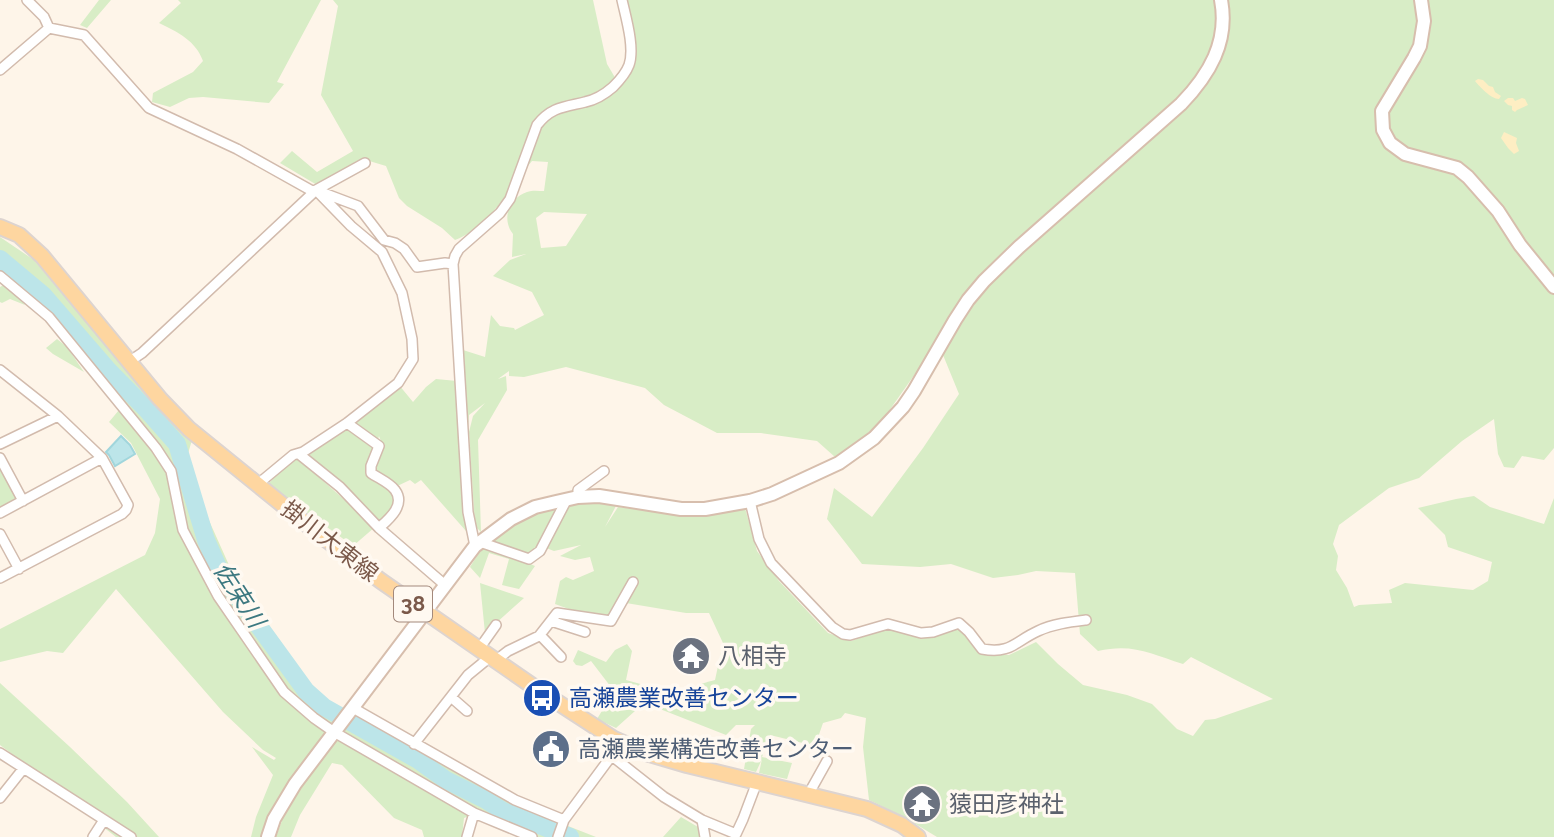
<svg xmlns="http://www.w3.org/2000/svg" width="1554" height="837" font-family="Raleway,'Noto Sans JP',sans-serif">
	<rect width="100%" height="100%" fill="#fef5e9"/>
	<path fill="#d8edc6" fill-rule="evenodd" d="M99 0H111L87 28 80 25Z
		M178 0H321L277 82 284 84 269 103 203 97 189 98 170 107 152 102 153 93 193 72 203 61C196 41 178 32 159 23L181 3Z
		M333 0H593L607 64 620 86 634 65 625 0H1554V448L1544 460 1522 456 1514 468 1504 467 1498 454 1494 419 1462 441 1419 478 1389 488 1339 525 1333 544 1338 556 1336 570 1347 588 1354 607 1359 605 1392 603 1389 590 1405 583 1473 590 1488 581 1492 562 1448 547 1445 535 1418 508 1456 499 1474 496 1490 507 1544 524 1554 498V837H937L904 817 869 800 863 747 866 718 845 713 841 718 823 723 815 746 770 735 762 757 792 763 787 779 759 773 762 759 756 772 744 769 751 729 755 725H736L726 735 660 709 645 702 616 728 597 719 614 691 591 661 582 666 576 665 573 661 578 650 606 662 615 650 627 644 632 651 626 680 691 698C696 683 701 684 715 680L723 643 709 613H686L626 603 608 618 577 612 555 604 560 581 566 577 573 580 594 571 590 557 575 560 560 556 581 545 554 551 541 546 526 562 535 566 519 589 502 585 509 559 489 553 480 578 470 567C475 559 480 551 486 545 509 523 553 503 585 502 595 502 606 504 617 504L605 527 618 507 666 513 713 514 745 508 757 551 779 581 828 633 851 641 887 629 904 631 921 639 958 627 979 654 1009 655 1036 642 1058 664 1083 685 1127 695 1152 704 1177 729 1193 736 1205 720 1215 719 1273 699 1191 657 1183 664C1151 654 1133 643 1098 651L1080 634 1075 573 1036 571 1018 575 993 578 951 564 920 567 862 564 827 519 834 488 872 517 923 448 959 394 943 355 941 337 884 418 855 445 835 457 817 441 761 433H717L664 405 645 388 566 367 524 377 509 376V371L498 379 506 376 507 390 478 440 481 532 475 526 469 432 473 416 485 403 469 415 468 428 463 350 485 357 491 315 500 326 514 328 515 330 544 315 532 292 493 276 510 260 526 254 512 257 513 234C501 219 509 198 527 192 532 190 539 191 544 191L548 162 532 161C508 189 491 226 455 240L442 228 407 206 399 198 386 166 366 160 317 185 280 163 292 151 317 172 353 151 321 95 338 6ZM544 212 587 214 566 246 541 248 536 218Z
		M0 237 34 260 168 419 192 440 187 457 207 516 237 583 281 642 298 674 338 712H359L411 746 512 804 596 837H534L479 812 464 818 462 837H424L422 830 394 818 342 765 332 763 300 815 291 837H276L289 801 329 749 321 739 323 747C302 775 278 802 270 837H251L256 817 273 775 252 747 274 760 276 758 263 750 223 712 116 589 63 653 47 651 0 662V629L145 555 155 533 160 499 131 443 109 422 119 410 128 418 47 315 0 277Z
		M5 284 17 295 25 305 10 299 2 303 0 302V287Z
		M57 339 67 347 84 372 53 354 46 348Z
		M436 379 457 381 463 480 468 512 466 531 421 480 415 484 410 480 393 488 378 479 393 492 396 510 379 525 307 454 350 427 379 446 374 467 383 446 379 436 377 443 351 423 399 385 413 402 426 387Z
		M295 456 375 527 353 546 268 484Z
		M0 467 20 502 0 510Z
		M480 583 524 598 485 633Z
		M0 683 70 747 127 802 159 837H116L98 823 64 793 0 745Z
		M681 817 698 827 701 837H663Z"/>
	<path fill="#feeec3" d="M1478 79 1483 80 1489 86 1493 87 1495 92 1501 96 1499 99C1491 99 1480 87 1475 81Z
		M1508 98H1513L1515 101 1522 98 1525 99 1528 105 1517 110 1515 112 1512 110V106L1508 105 1504 101Z
		M1504 132 1517 138 1516 143 1519 151 1514 154 1508 148 1501 138Z"/>
	<path fill="#bce5e9" stroke="#a1d6dc" stroke-width="2" d="M121 436 130 445 135 454 115 466 109 455 106 452Z"/>
	<g fill="none" stroke-linecap="round" stroke-linejoin="round">
		<path stroke="#bce5e9" stroke-width="18" d="M0 259 43 295 107 369 147 410 177 444 206 540 221 574 306 691 324 707 418 760 446 780 486 800 503 811 570 837"/>
		<defs>
			<path id="street" d="M27 0 44 17 49 28
				M49 28 84 35 149 108 237 149 314 192 316 190 351 226 382 252 402 293 412 339 413 359 398 383 347 423 303 452 293 455 258 484
				M0 70 49 28
				M316 190 365 163
				M321 192 358 206 384 240 395 243 404 249 417 267 445 263 453 264
				M0 276 49 317 156 448 171 471 183 530 218 596 284 692 314 718 334 732 474 813 532 837
				M130 361 142 353 314 192
				M0 370 58 416 102 458 128 505 126 510 122 514 0 578
				M347 423 379 446 371 466V473C378 478 390 483 395 490 406 505 389 519 379 528
				M0 444 58 416
				M299 454 340 487 379 528 445 585
				M0 458 23 501
				M578 497V490L604 471
				M750 501 759 539 771 563 832 627 843 634 850 635 888 624 921 633 933 632 959 623 969 632 982 649C1011 654 1014 642 1038 631 1053 624 1070 622 1086 620
				M0 513 102 458
				M0 534 19 569
				M480 542 529 559 540 551 567 499
				M475 546 468 512 453 264 455 256 459 249 500 213 510 199 537 125C551 107 564 107 585 102 595 100 605 94 613 87 619 81 626 73 629 65 635 48 626 18 622 0
				M551 621 585 632
				M540 635 561 657
				M479 649 496 625
				M495 661 508 651 539 636 557 613 611 621 633 582
				M451 697 467 711
				M353 708 515 800 564 820
				M414 744 468 675 490 657
				M0 753 131 837
				M612 756 664 797 702 820 736 834 743 819 757 782
				M808 795 827 761
				M0 798 23 769
				M702 820 705 837
				M93 837 104 820
				M467 837 474 813
				M558 837 564 820 621 743"/>
			<path id="secondary" d="M1421 0 1424 21 1420 46 1414 58 1382 111 1383 130 1390 143 1405 154 1457 168 1468 177 1498 211 1520 245 1554 287
				M268 837 274 819 295 784 475 546 511 519 535 507 556 502 578 497 599 496 681 509H705L750 501 772 494 839 463 874 438 903 407 914 391 955 320 968 300 984 281 1019 247 1181 104C1209 75 1229 42 1221 0"/>
			<path id="primary" d="M0 227 19 235 42 256 160 399 189 429 315 531 381 581 534 687 614 739 646 753 687 765 867 809 902 825 918 837"/>
		</defs>
		<use href="#street" stroke="#d2bbad" stroke-width="12"/>
		<use href="#secondary" stroke="#d7bead" stroke-width="16"/>
		<use href="#primary" stroke="#ddd4d0" stroke-width="18"/>
		<use href="#street" stroke="#fff" stroke-width="9"/>
		<use href="#secondary" stroke="#fff" stroke-width="12"/>
		<use href="#primary" stroke="#fed6a0" stroke-width="14"/>
	</g>
	<defs>
		<symbol id="temple-disc" viewBox="-11 -11 22 22"><circle r="9.5" fill="#6b7280" stroke="#fff9f1"/><path d="M0-6L5-2H3V0L6.5 2.5H4V6H1.5V3h-3V6H-4V2.5H-6.5L-3 0V-2H-5Z" fill="#fff"/></symbol>
		<symbol id="bus-disc" viewBox="-11 -11 22 22"><circle r="9.5" fill="#1a4fb4" stroke="#fff9f1"/><path d="M-5-6H5V4H4V6H2V4H-2V6H-4V4H-5ZM-3.5-4V0h7V-4ZM-3.5 1.2v1.5H-2V1.2ZM2 1.2v1.5H3.5V1.2Z" fill="#fff"/></symbol>
		<symbol id="civic-disc" viewBox="-11 -11 22 22"><circle r="9.5" fill="#5c6f8a" stroke="#fff9f1"/><path d="M-.6-6.5H3V-4.5H.6V-3L4-1V1h2V6H-6V1h2V-1L-.6-3ZM-1.2 2.5V6h2.4V2.5Z" fill="#fff"/></symbol>
	</defs>
	<g fill-rule="evenodd">
		<use href="#temple-disc" x="669" y="634" width="44" height="44"/>
		<use href="#bus-disc" x="520" y="676" width="44" height="44"/>
		<use href="#civic-disc" x="529" y="727" width="44" height="44"/>
		<use href="#temple-disc" x="900" y="782" width="44" height="44"/>
	</g>
	<g text-anchor="middle" stroke-width="7" stroke-linejoin="round" paint-order="stroke">
		<rect fill="#fff9f1" stroke="#a3897c" stroke-width="2" x="394" y="586.5" width="38" height="35" rx="5"/>
		<g font-size="21" font-weight="bold" fill="#7b594a">
			<text x="413" y="611">38</text>
		</g>
		<g font-size="23" fill="#7b594a" stroke="#fff9f1">
			<text transform="translate(330 541) rotate(38)" y="8">掛川大東線</text>
		</g>
		<g font-size="23" fill="#5b616d" stroke="#fff9f1" text-anchor="start">
			<text x="718" y="664">八相寺</text>
			<text x="949" y="812">猿田彦神社</text>
		</g>
		<g font-size="23" fill="#164399" stroke="#fff9f1" text-anchor="start">
			<text x="569" y="706">高瀬農業改善センター</text>
		</g>
		<g font-size="23" fill="#4e5e75" stroke="#fff9f1" text-anchor="start">
			<text x="578" y="757">高瀬農業構造改善センター</text>
		</g>
		<g font-size="24" font-style="italic" fill="#3c7880" stroke="#fff9f1">
			<text transform="translate(239 595) rotate(57)" y="8">佐束川</text>
		</g>
	</g>
</svg>
